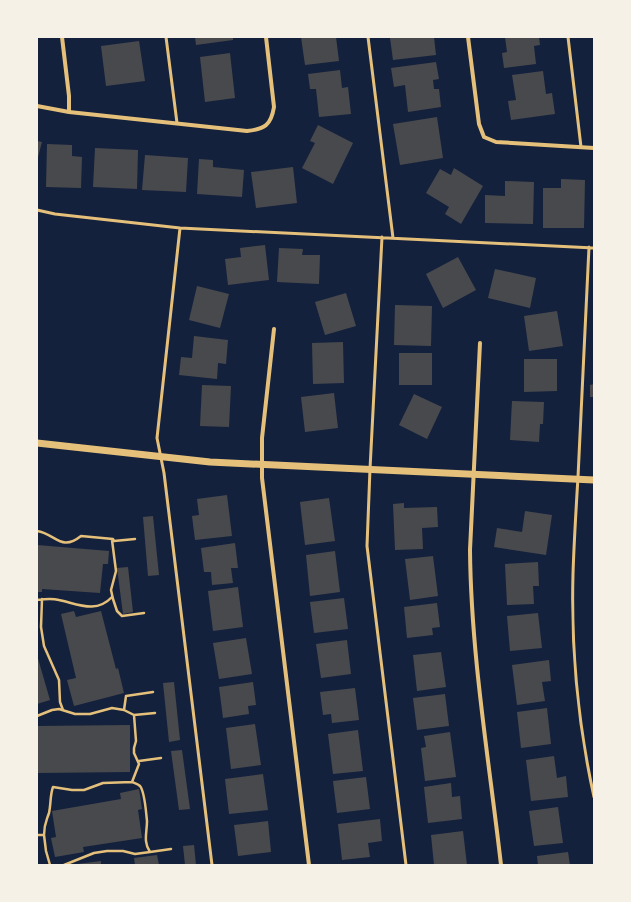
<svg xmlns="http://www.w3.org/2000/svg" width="631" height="902" font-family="Mulish,sans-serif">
	<rect width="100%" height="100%" fill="#14213d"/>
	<path fill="#48494c" d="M195 37H233V40L196 45Z
		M301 37H336L339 61 305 65Z
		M396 37H434L436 55 393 60 390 38Z
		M505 37H539L540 45 534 46 536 64 504 68 502 53 507 52Z
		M139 41 145 81 106 86 101 46Z
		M230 53 235 98 205 102 200 57Z
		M436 62 439 79 433 80 434 89H439L441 107 408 112 405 85 394 87 391 68Z
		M340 70 342 88 348 87 351 114 319 117 316 89H310L308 74Z
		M543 71 546 94 552 93 555 114 511 120 508 101 516 100 512 75Z
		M437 117 443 158 400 165 393 124Z
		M318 125 353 143 333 184 302 168 315 143 310 141Z
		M37 141 42 142 38 157H37Z
		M47 144 72 145V156L82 157 81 188 46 187Z
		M95 148 138 150 137 189 93 187Z
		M145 155 188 158 186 192 142 190Z
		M199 159 213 160V167L244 170 242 197 197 194Z
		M293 167 297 203 256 208 251 172Z
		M454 168 483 186 461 224 445 214 449 207 426 193 440 169 451 175Z
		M561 179 585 180 584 228H543V188H561Z
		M505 181 534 182 533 224 485 223V195L505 196Z
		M265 245 269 280 228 285 225 259 241 257 240 248Z
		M279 248 303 249 302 255H320L319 284 277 282Z
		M458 257 476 290 443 308 426 274Z
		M495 269 536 278 530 308 488 298Z
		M197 286 229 294 220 328 189 320Z
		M346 293 356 326 325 335 315 302Z
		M395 305 432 306 431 346 394 345Z
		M557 311 563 346 529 351 524 316Z
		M194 336 228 340 226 364 218 363 217 379 179 375 181 357 192 358Z
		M343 342 344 383 313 384 312 343Z
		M399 353H432V385H399Z
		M524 359H557V391L524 392Z
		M594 384V397H590V385Z
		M202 385 231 386 229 427 200 426Z
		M334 393 338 428 305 432 301 397Z
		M414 394 442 407 427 439 399 425Z
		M512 401 544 402 543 424H540L539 442 510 440Z
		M227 495 232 536 195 540 192 516 199 515 197 499Z
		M329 498 335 541 305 545 300 502Z
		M404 503V508L437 507 438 527 422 528 423 549 395 550 393 504Z
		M525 511 552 515 546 555 494 547 497 528 522 532Z
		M153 516 159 575 148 576 143 517Z
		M235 543 238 568H231L233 583 212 585 211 572H204L201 548Z
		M37 545 109 551 108 564H103L100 593 42 589V592H37Z
		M335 551 340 592 310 596 306 555Z
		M433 556 438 596 410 600 405 559Z
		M538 562 539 586H533L534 604 507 605 505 564Z
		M128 567 133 612 123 614 117 568Z
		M238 587 243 627 213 631 208 591Z
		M344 598 348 629 314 633 310 602Z
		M437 603 440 627 432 628 433 635 407 638 404 607Z
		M74 611 76 617 101 611 116 669 118 668 124 693 74 706 67 680 76 678 61 614Z
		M538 613 542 648 510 651 507 616Z
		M246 638 252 674 219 679 213 643Z
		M347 640 351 674 321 678 316 644Z
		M441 652 446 687 417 691 413 655Z
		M37 655 50 700 37 704Z
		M549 660 551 681 542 682 545 701 517 705 512 665Z
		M174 682 180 740 169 742 163 683Z
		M253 682 256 705 248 706 249 714 223 718 219 687Z
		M355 688 359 720 332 723 331 714 323 715 320 692Z
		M445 694 449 726 417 730 413 698Z
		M547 708 551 744 521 748 517 712Z
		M255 724 261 765 231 769 226 728Z
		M130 725V772L37 773V726Z
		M358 730 363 771 333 774 328 734Z
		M450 732 456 777 425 781 421 748 426 747 424 736Z
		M182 750 190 809 179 810 171 751Z
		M554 756 557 778 566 776 568 797 531 801 526 760Z
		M263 774 268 810 229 814 225 779Z
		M366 777 370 809 337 813 333 781Z
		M451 783 452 797 460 796 462 819 428 823 424 787Z
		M139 789 142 809 138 810 142 838 83 847 84 852 55 857 51 838 56 837 52 811 121 799 120 793Z
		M558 807 563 843 534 846 529 811Z
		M380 819 382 841 368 843 370 857 342 860 338 824Z
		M268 821 271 852 238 856 234 825Z
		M463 831 467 865H434L431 835Z
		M194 845 196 865H185L183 846Z
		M568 852 570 865H538L537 856Z
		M157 855 159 865H135L134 858Z
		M101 861V865H77V864Z"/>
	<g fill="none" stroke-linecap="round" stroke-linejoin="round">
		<path stroke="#e5c07b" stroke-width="2.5" d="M37 531C56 534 61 552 81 536L113 539 114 541 135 539
			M112 540 116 571 111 590 113 599 117 611 122 616 144 613
			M42 599 41 627 44 646 59 680 60 702 63 710
			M37 600C45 599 51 598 59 600 78 604 96 614 112 597
			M134 715 124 710 126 696 153 692
			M37 716 52 710 59 709 75 714H90L112 708 124 710
			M139 761 161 758
			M132 782C134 783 138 784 140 786 145 792 146 813 147 821 147 832 143 842 150 852L171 849
			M37 835H44L46 851 50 865
			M44 835C44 824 46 822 49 813 51 804 50 795 53 787L72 790H84L103 783 132 782 139 764 134 753V748L136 741 134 715 155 713
			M64 865 94 853 107 851H123L135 854 150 852"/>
		<path stroke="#e5c07b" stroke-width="3" d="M166 37 177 123
			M368 37 393 238
			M568 37 581 147
			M37 210 55 214 180 228 594 248
			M180 228 157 438 164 473 212 865
			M382 237 370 469 367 546 406 865
			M589 247C585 324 581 401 578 477 576 510 574 542 573 574 571 649 578 724 594 797"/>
		<path stroke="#e5c07b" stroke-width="4" d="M62 37 69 96V112
			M468 37 479 124 484 137 496 142 594 148
			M37 106 69 112 247 131C265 129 271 125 274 107L266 37
			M274 329 262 438V478L309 865
			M480 343 470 550C471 655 489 760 501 865"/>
		<path stroke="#e5c07b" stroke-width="7" d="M37 443 210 462 594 480"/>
	</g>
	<rect width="631" height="902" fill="none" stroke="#f6f1e7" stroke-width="76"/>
</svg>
